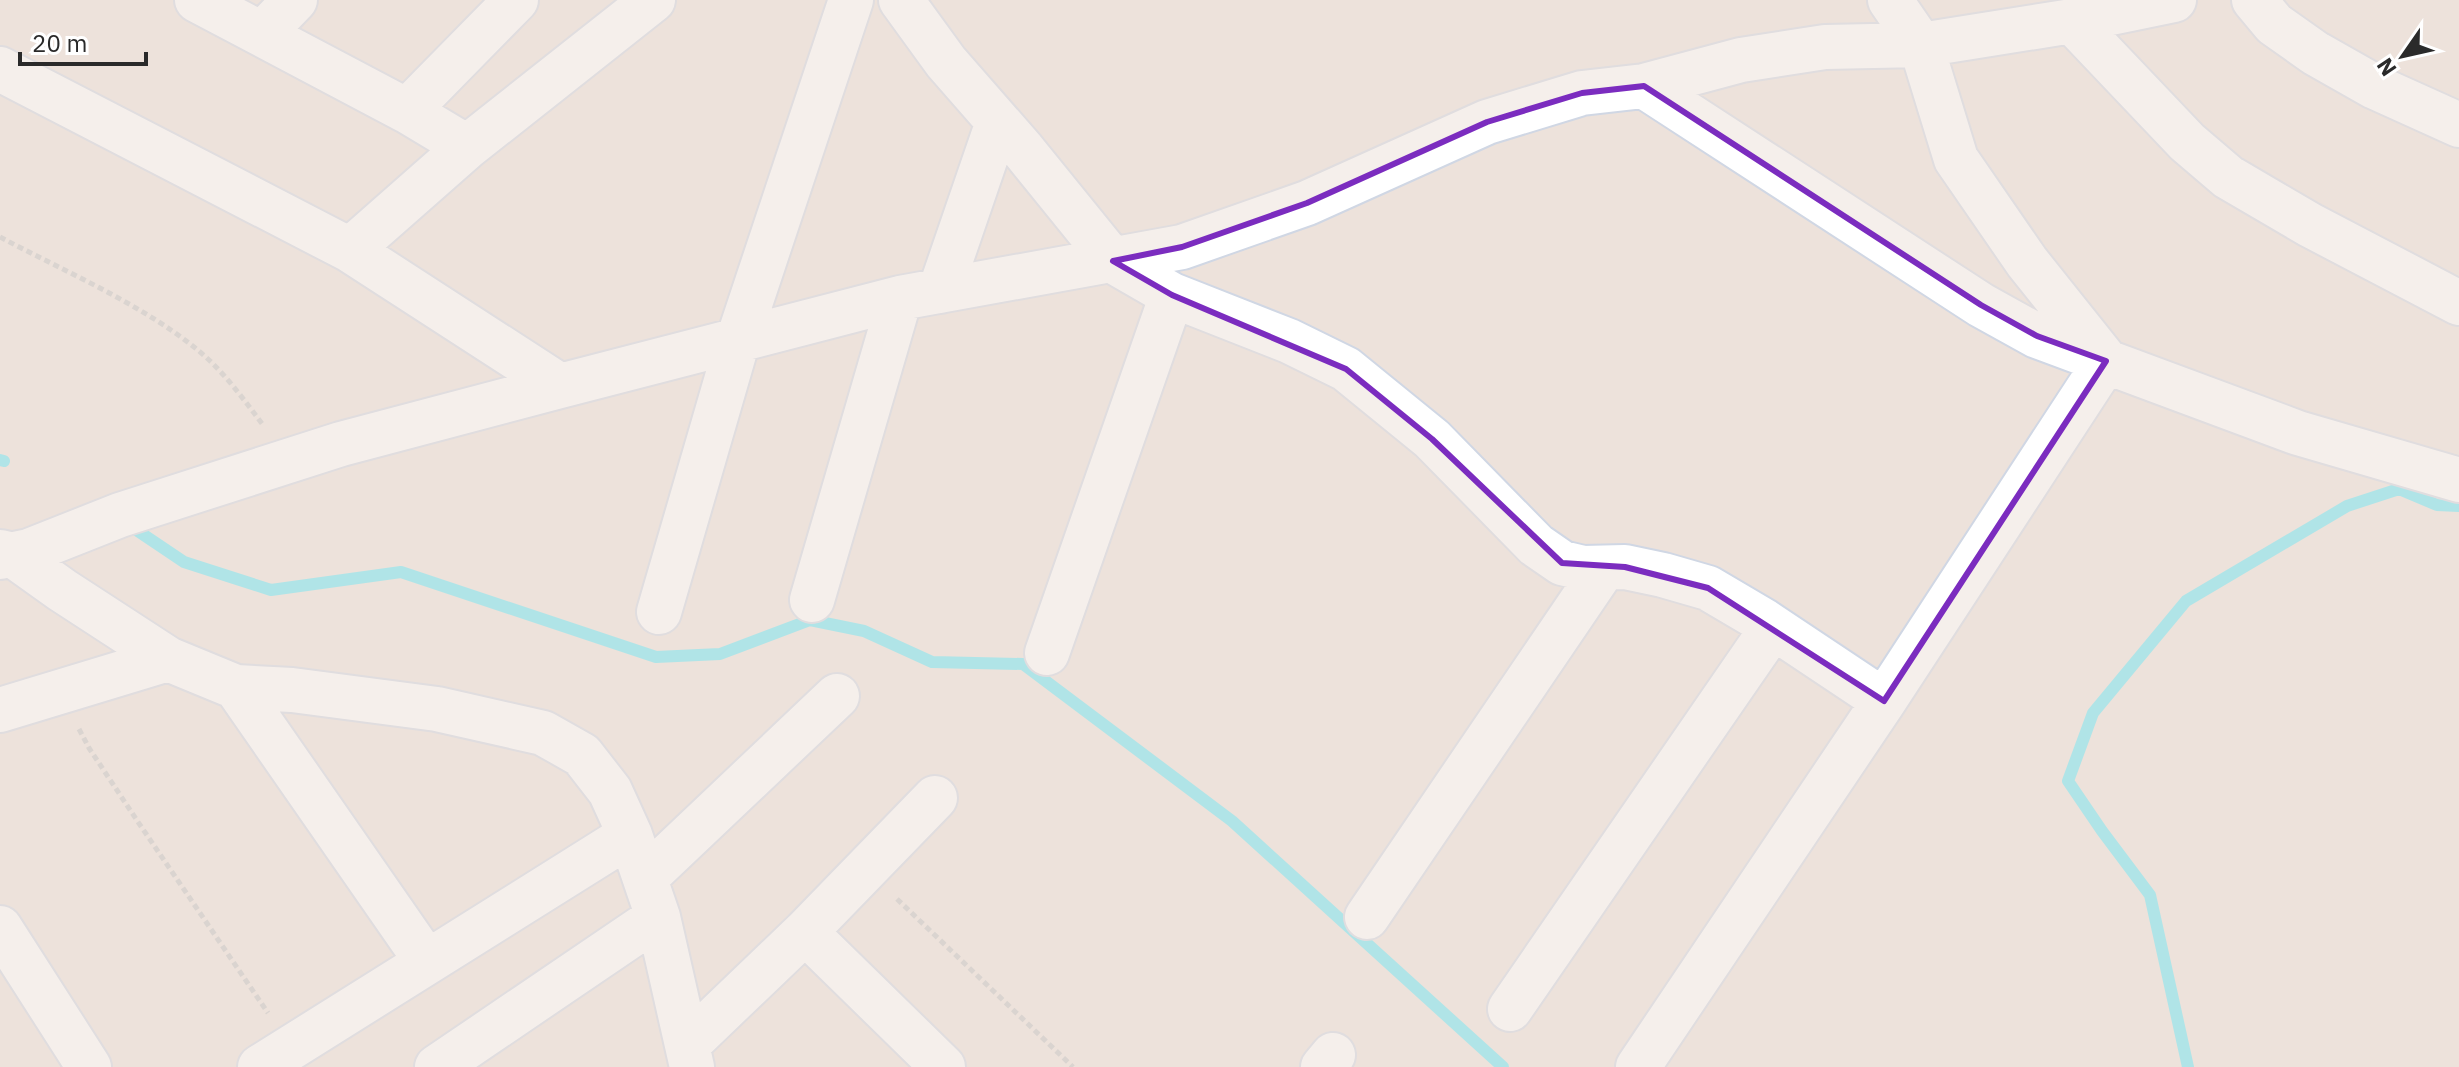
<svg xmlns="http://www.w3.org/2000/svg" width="2459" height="1067" font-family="'IBM Plex Sans',sans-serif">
	<rect width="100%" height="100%" fill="#ede2db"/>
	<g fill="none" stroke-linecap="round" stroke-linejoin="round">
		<path stroke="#66e7f7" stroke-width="12" d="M0 460 4 461
			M126 523 184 562 271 590 401 572 656 657 720 654 810 620 864 631 932 662 1023 664 1232 821 1503 1067
			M2188 1067 2150 895 2102 831 2068 781 2093 713 2186 601 2347 506 2399 489 2437 505 2459 506"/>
		<defs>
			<path id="minor" d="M197 0 407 111 467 147 350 250
				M901 0 946 62 1023 150 1113 261 1172 295 1289 341 1346 369 1432 439 1536 545 1562 563 1583 568 1625 567 1663 575 1708 588 1764 621 1884 701
				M2254 0 2274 24 2315 53 2375 87 2459 125
				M2072 21 2187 142 2228 177 2310 225 2459 303
				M262 34 295 0
				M0 69 350 250 560 386
				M1644 86 1981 305 2037 336 2298 433 2459 480
				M407 111 516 0
				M467 147 653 0
				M940 291 998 122
				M0 552 13 555 62 590 168 659 236 687 292 690 437 709 543 733 582 755 610 791 630 835 658 917 692 1067
				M0 557 29 551 120 515 341 444 560 386 900 298 1182 247 1307 203 1487 122 1582 93 1644 86 1741 60 1825 47 1921 45 2072 21 2174 0
				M812 600 900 298
				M659 612 738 340 851 0
				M1047 653 1172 295
				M236 687 427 962
				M0 710 168 659
				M645 878 837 696
				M1367 917 1604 568
				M0 928 89 1067
				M805 932 935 798
				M1510 1009 1773 627
				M687 1045 805 932 943 1067
				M260 1067 630 835
				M437 1067 658 917
				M1323 1067 1333 1055
				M1638 1067 1884 701 2106 361 2027 262 1956 159 1921 45 1890 0"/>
		</defs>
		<use href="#minor" stroke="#d0d7e4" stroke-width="48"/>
		<path stroke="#c3c3c3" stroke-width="5" stroke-dasharray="6 4" stroke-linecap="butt" d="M0 237C62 270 139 303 194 347 221 368 242 397 263 425
			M79 729 89 748 136 819 268 1013
			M897 899 1073 1067"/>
		<use href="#minor" stroke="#fff" stroke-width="44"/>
	</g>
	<path d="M0 0H2459V1067H0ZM1644 86 1981 305 2037 336 2106 361 1884 701 1708 588 1625 567 1562 563 1432 439 1346 369 1172 295 1113 261 1182 247 1307 203 1487 122 1582 93Z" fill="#ede2db" fill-opacity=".55" fill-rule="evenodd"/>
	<path fill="none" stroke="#7b2cbf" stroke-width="6" stroke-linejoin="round" d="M1644 86 1981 305 2037 336 2106 361 1884 701 1708 588 1625 567 1562 563 1432 439 1346 369 1172 295 1113 261 1182 247 1307 203 1487 122 1582 93Z"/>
	<g transform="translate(2403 56) rotate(236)" stroke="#ffffff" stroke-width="6" paint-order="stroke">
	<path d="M0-6L14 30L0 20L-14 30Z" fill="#2a2a2a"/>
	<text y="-12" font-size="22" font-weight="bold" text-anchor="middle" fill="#2a2a2a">N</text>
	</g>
	<path d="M20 52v12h126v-12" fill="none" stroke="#2a2a2a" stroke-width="4"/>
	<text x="32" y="52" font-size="24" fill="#2a2a2a" stroke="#ffffff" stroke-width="6" paint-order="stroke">20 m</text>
</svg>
